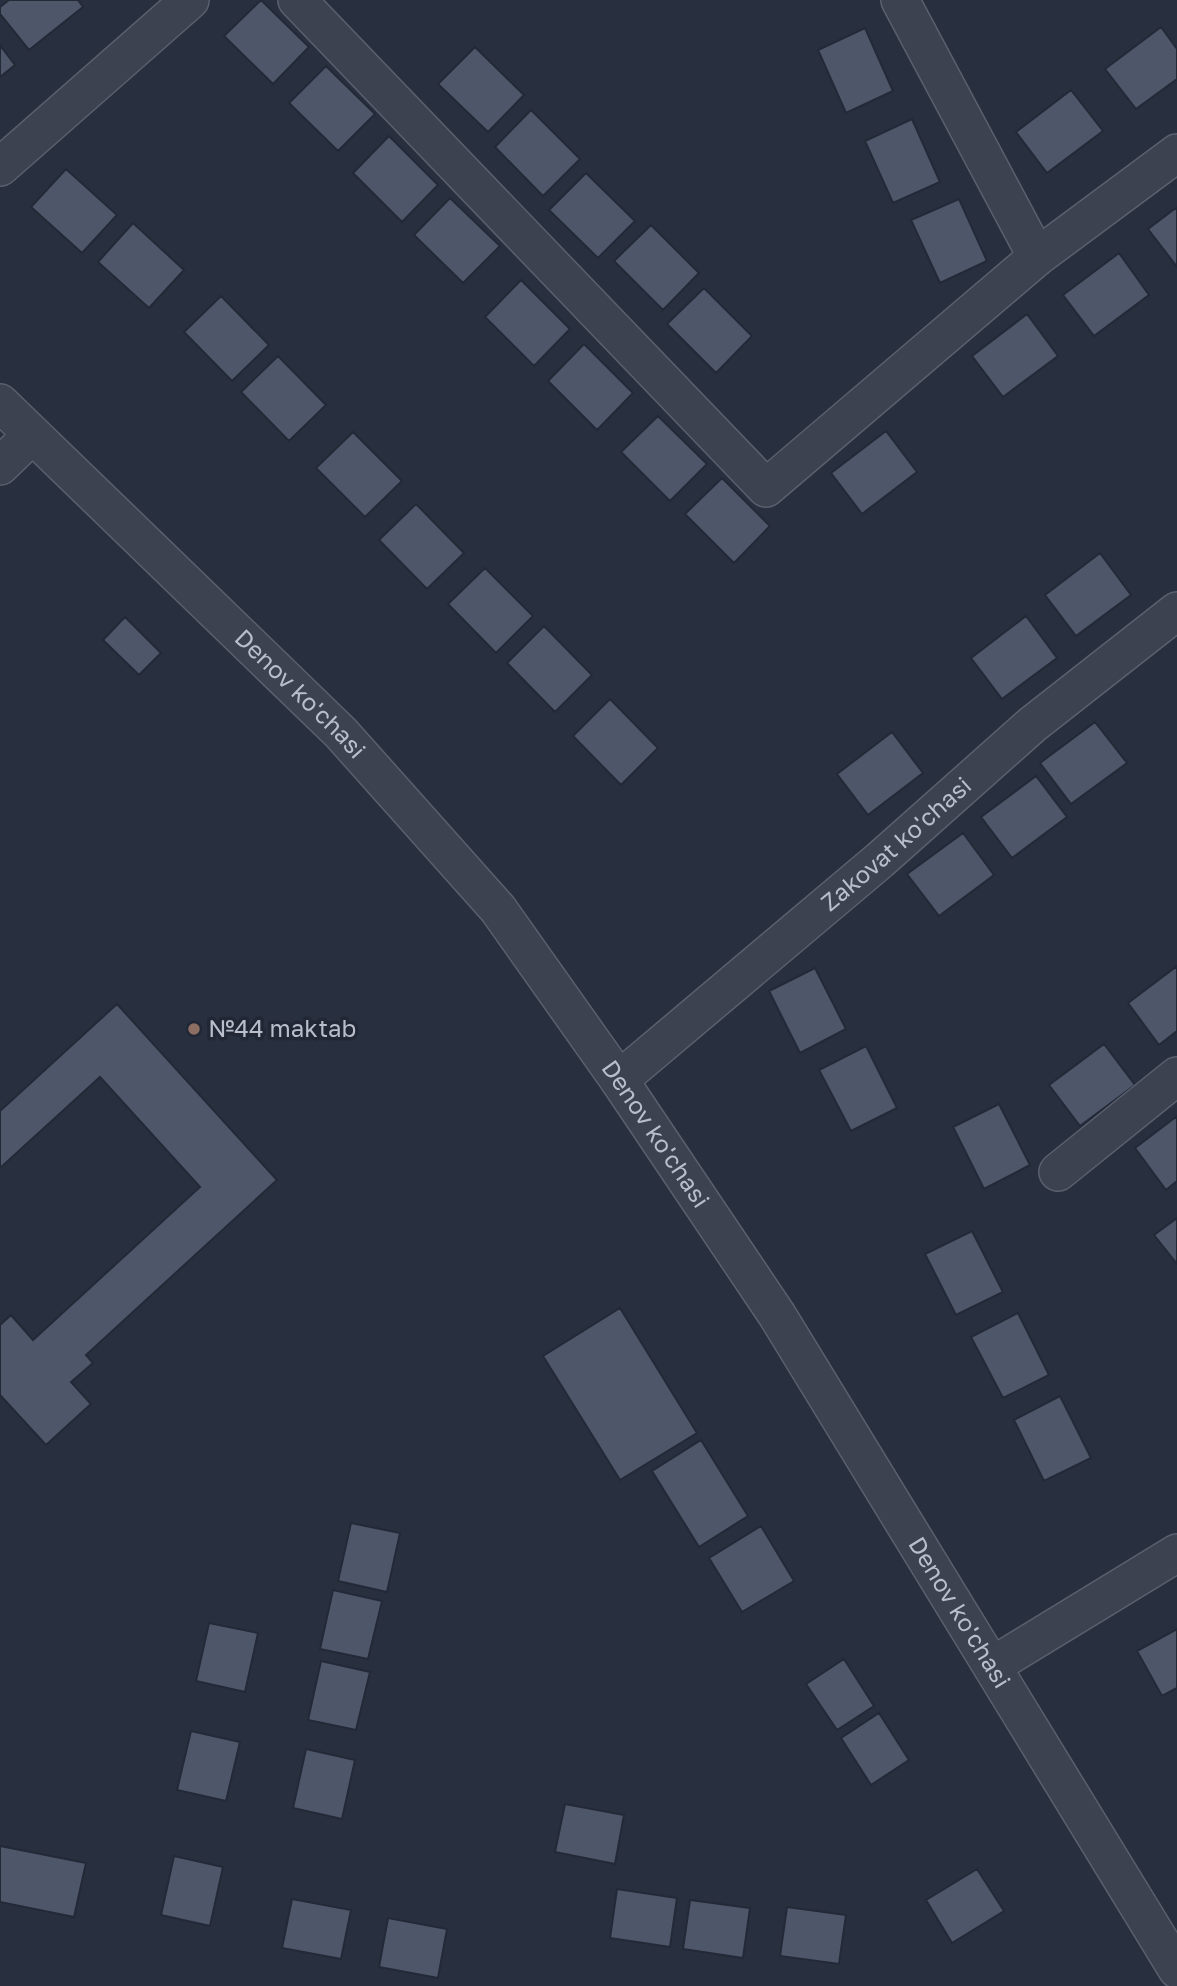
<svg xmlns="http://www.w3.org/2000/svg" width="1177" height="1986" font-family="'Golos Text',sans-serif">
	<rect width="100%" height="100%" fill="#283040"/>
	<path fill="#4e5669" stroke="#232937" stroke-width="2" d="M9 0H78L83 7 29 50 0 14V7Z
		M261 0 309 47 273 84 224 36Z
		M1161 27 1177 49V79L1136 109 1105 69Z
		M865 28 893 91 846 113 818 50Z
		M0 45 15 65 0 77Z
		M475 47 524 95 488 132 438 84Z
		M326 66 375 114 338 151 289 103Z
		M1071 90 1103 131 1047 173 1016 132Z
		M531 110 580 159 543 196 495 147Z
		M912 119 940 182 893 203 865 141Z
		M389 136 438 185 402 222 353 173Z
		M66 169 117 215 82 253 31 207Z
		M586 173 635 221 598 258 549 210Z
		M450 198 500 246 463 283 414 235Z
		M959 199 987 261 940 283 911 220Z
		M1177 207V267L1148 229Z
		M133 223 184 270 149 308 98 262Z
		M651 225 699 273 663 310 614 261Z
		M1119 253 1149 295 1094 336 1063 295Z
		M521 280 570 329 534 366 485 317Z
		M704 288 752 336 716 373 667 324Z
		M221 296 269 345 232 381 184 332Z
		M1027 314 1058 356 1003 397 972 356Z
		M584 344 633 393 597 430 548 381Z
		M278 356 326 405 289 441 241 392Z
		M658 416 707 464 670 501 621 452Z
		M886 431 917 472 862 514 831 473Z
		M353 432 402 481 365 517 316 468Z
		M722 478 770 526 734 563 685 514Z
		M416 504 464 553 427 589 379 540Z
		M1100 553 1131 595 1076 636 1045 595Z
		M485 568 533 616 496 653 448 604Z
		M1026 616 1057 658 1002 699 971 658Z
		M125 617 161 653 139 675 103 640Z
		M544 626 592 675 555 712 507 663Z
		M610 699 658 748 621 785 573 736Z
		M1095 722 1127 763 1071 804 1040 763Z
		M892 732 923 773 868 815 837 774Z
		M1036 776 1067 817 1012 858 981 817Z
		M963 833 994 875 939 916 907 874Z
		M1177 966V1031L1159 1045 1128 1003Z
		M815 968 846 1029 800 1053 769 991Z
		M117 1004 277 1180 86 1355 93 1363 71 1382 91 1404 46 1445 0 1395V1325L11 1315 33 1340 200 1187 100 1077 0 1168V1111Z
		M1104 1044 1135 1085 1080 1126 1049 1085Z
		M866 1046 897 1108 851 1131 819 1070Z
		M999 1104 1030 1165 984 1189 953 1127Z
		M1177 1116V1181L1166 1190 1135 1148Z
		M1177 1218V1264L1154 1235Z
		M972 1231 1003 1292 956 1315 925 1254Z
		M620 1308 697 1433 620 1480 543 1356Z
		M1018 1313 1049 1375 1003 1398 971 1337Z
		M1060 1396 1091 1458 1044 1481 1014 1420Z
		M701 1440 748 1516 699 1547 652 1471Z
		M351 1523 400 1533 387 1592 338 1581Z
		M761 1526 794 1581 742 1612 709 1558Z
		M333 1590 382 1601 368 1659 320 1649Z
		M209 1623 258 1633 245 1692 196 1681Z
		M1177 1629V1688L1162 1696 1137 1651Z
		M844 1659 874 1706 837 1730 806 1684Z
		M321 1661 370 1672 356 1730 308 1720Z
		M879 1713 909 1760 871 1785 841 1738Z
		M191 1731 240 1742 226 1801 177 1790Z
		M306 1749 355 1760 342 1819 293 1808Z
		M565 1804 624 1815 615 1864 555 1852Z
		M0 1846 86 1863 74 1917 0 1902Z
		M174 1856 223 1867 210 1926 161 1915Z
		M977 1869 1004 1911 952 1943 926 1900Z
		M617 1889 677 1898 670 1947 610 1938Z
		M292 1899 351 1910 341 1959 282 1948Z
		M690 1900 750 1908 743 1958 683 1949Z
		M787 1907 846 1915 839 1964 780 1956Z
		M388 1918 447 1929 438 1978 379 1967Z"/>
	<g fill="none" stroke-linecap="round" stroke-linejoin="round">
		<defs>
			<g id="minor">
				<path d="M297 0 766 488 1037 257 1177 153"/>
				<path d="M900 0 1037 257"/>
				<path d="M0 167 190 0"/>
				<path id="s1" d="M0 403 341 733 498 909 619 1080 777 1315 1177 1969"/>
				<path d="M0 466 32 435"/>
				<path id="s2" d="M619 1080 880 860 1033 724 1177 611"/>
				<path d="M1058 1172 1177 1076"/>
				<path d="M992 1666 1177 1553"/>
			</g>
		</defs>
		<use href="#minor" stroke="#5a606d" stroke-width="40"/>
		<use href="#minor" stroke="#3c4250" stroke-width="37"/>
	</g>
	<circle fill="#8d6e63" stroke="#212735" stroke-width="2.5" cx="194" cy="1029" r="7"/>
	<g text-anchor="middle" stroke-width="7" stroke-linejoin="round" paint-order="stroke">
		<g font-size="24" fill="#b9beca" stroke="#212735">
			<text dy="8" stroke="none"><textPath href="#s1" startOffset="418">Denov ko'chasi</textPath></text>
			<text dy="8" stroke="none"><textPath href="#s2" startOffset="364">Zakovat ko'chasi</textPath></text>
			<text dy="8" stroke="none"><textPath href="#s1" startOffset="985">Denov ko'chasi</textPath></text>
			<text dy="8" stroke="none"><textPath href="#s1" startOffset="1552">Denov ko'chasi</textPath></text>
		</g>
		<g font-size="24" fill="#b9beca" stroke="#212735" text-anchor="start">
			<text x="208" y="1037">№44 maktab</text>
		</g>
	</g>
</svg>
